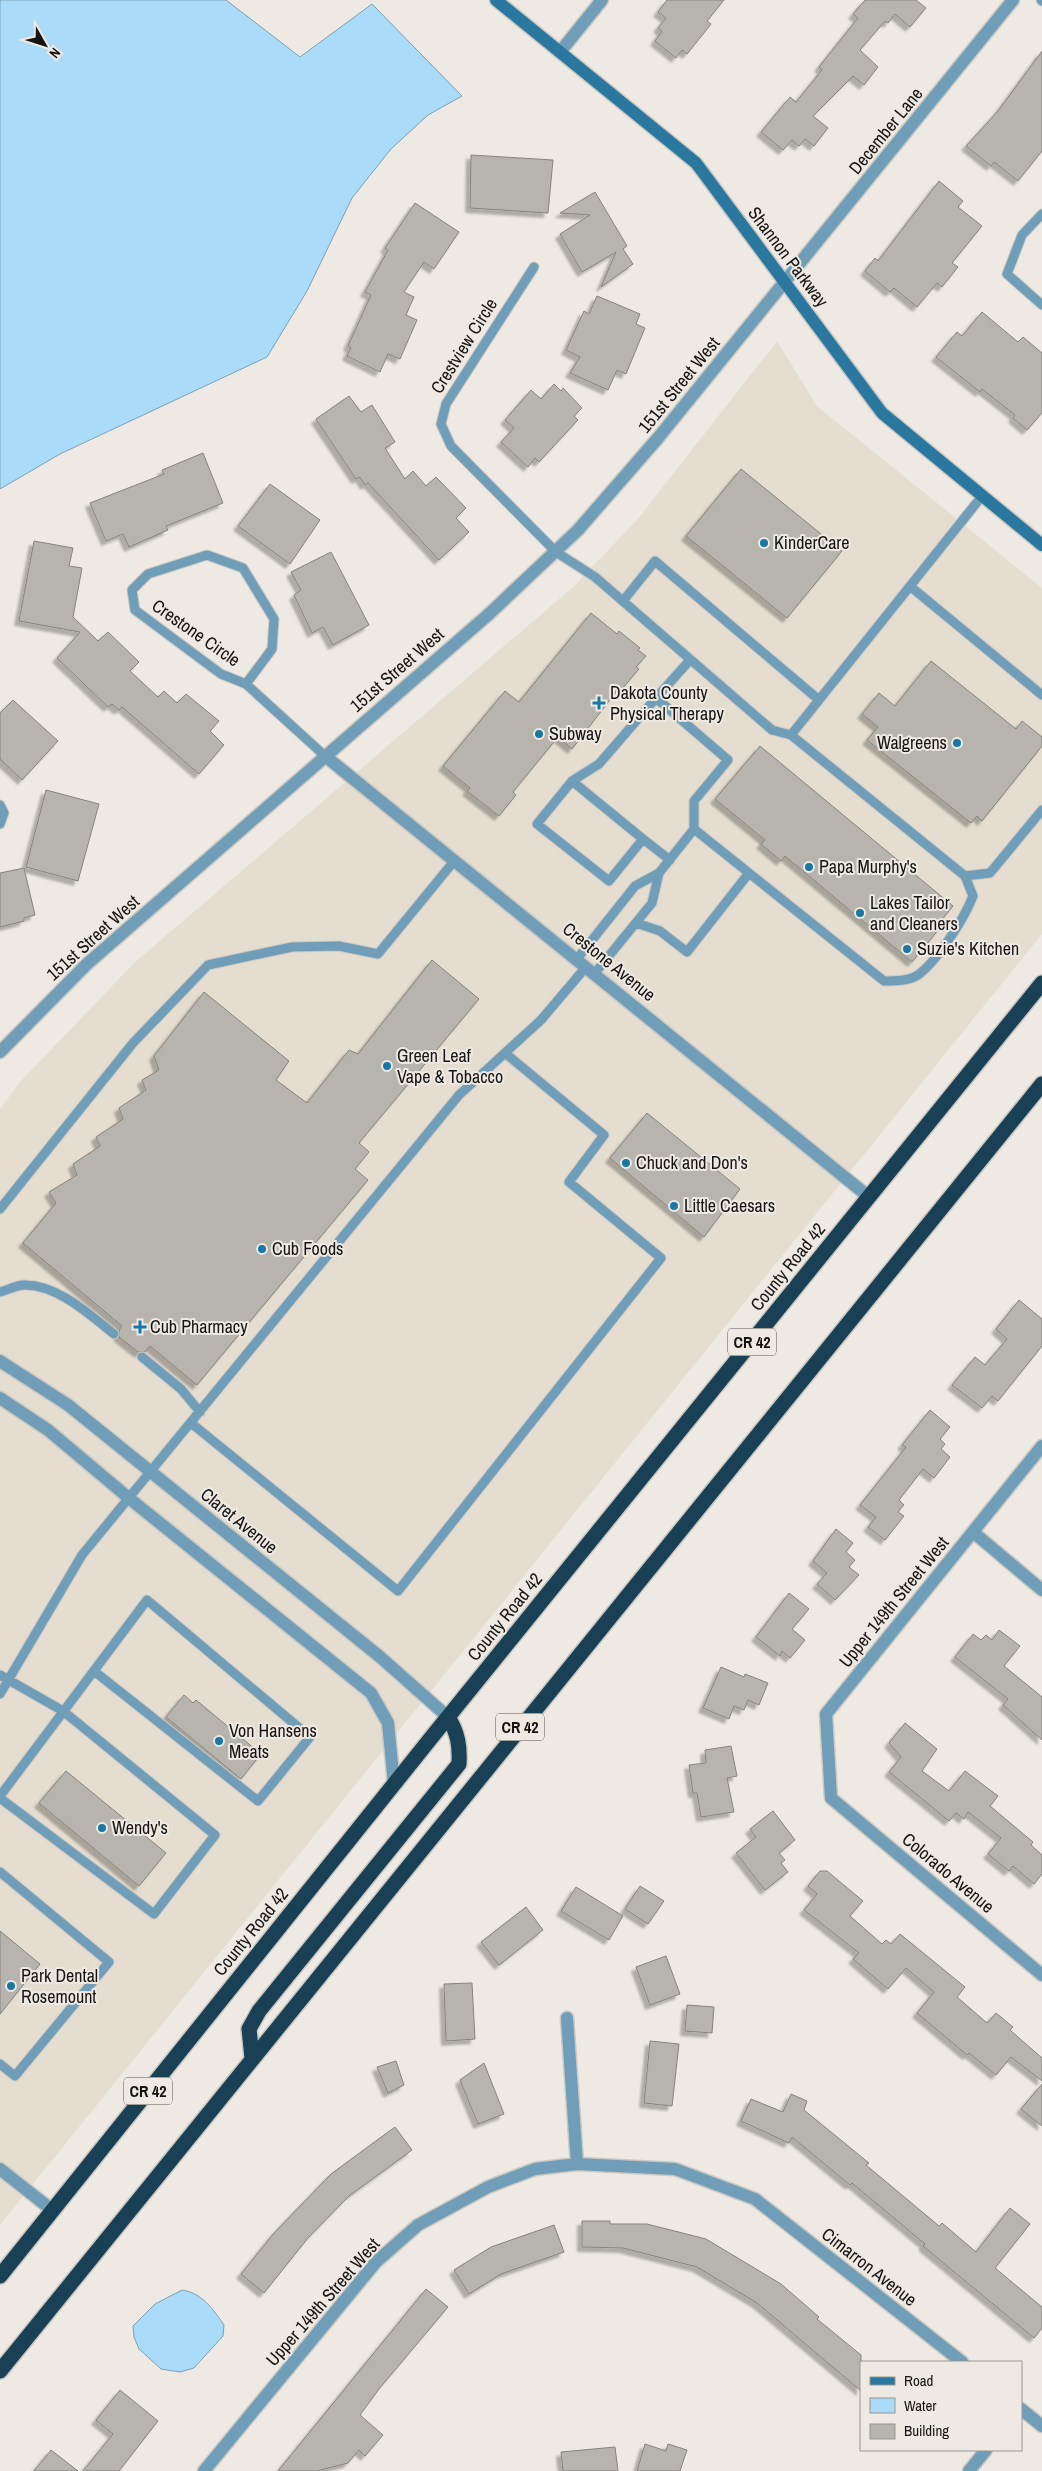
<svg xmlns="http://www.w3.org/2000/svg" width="1042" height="2471" font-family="'Archivo Narrow',sans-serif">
	<defs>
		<filter id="shadow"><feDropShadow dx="-4.5" dy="4.5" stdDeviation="1" flood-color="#0004"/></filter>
	</defs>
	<rect width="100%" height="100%" fill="#eeeae3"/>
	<path fill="#e5ded0" d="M777 341 817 406 1042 588V934L0 2225V1109L20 1082 135 962 572 588 637 520Z"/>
	<path fill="#aadbf9" stroke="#7e9fb4" d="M0 0H226L300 57 372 4 462 96 428 115 391 149 352 198 307 291 267 357 60 454 0 489Z
		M182 2290C202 2293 213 2309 224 2325L223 2336 194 2368 180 2372 161 2369 139 2349 134 2337 133 2326 155 2304Z"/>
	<path fill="#b7b4ad" stroke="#86837d" filter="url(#shadow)" d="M667 0H724L707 21 711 24 687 54 682 50 676 58 655 41 662 31 658 28 666 18 658 12Z
		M865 0H916L926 8 910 27 895 14 888 23 885 21 860 50 878 67 864 85 853 76 813 116 828 128 814 146 805 139 799 146 792 140 783 150 761 132 790 97 796 102 822 70 819 67 858 18 853 14Z
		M1042 51V151L1018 181 994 162 991 166 966 146 998 111Z
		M471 155 553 160 548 213 470 208Z
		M939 181 963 201 958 207 982 226 952 263 958 267 942 287 937 283 917 307 894 288 890 292 865 271 875 258 878 261Z
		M595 192 627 246 623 249 633 264 601 287 616 252 582 272 560 234 590 215 560 213Z
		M415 203 459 232 434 269 424 262 404 292 414 297 406 315 417 320 400 359 388 354 380 372 347 356 351 348 348 346 371 295 365 292 388 250 385 248Z
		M597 296 640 314 636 324 645 328 626 374 617 370 608 390 570 373 580 357 566 350 584 311 589 314Z
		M982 312 1018 342 1023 337 1042 353V413L1027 430 1013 418 1015 415 982 389 980 392 936 357 957 332 962 336Z
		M554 384 561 391 563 388 582 408 574 416 578 420 539 462 535 458 528 467 501 442 514 428 505 420 531 390 541 399Z
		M349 396 361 412 372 405 395 442 385 448 405 479 413 471 426 486 436 477 466 508 456 518 469 532 439 560 368 483 365 485 360 477 356 479 316 419Z
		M203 453 223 503 166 526 168 530 129 547 123 534 106 541 90 503 164 474 162 470Z
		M741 469 842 551 787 618 686 536Z
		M270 484 320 520 290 564 238 526Z
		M34 541 73 548 69 566 82 568 73 617 98 641 108 632 139 662 130 671 158 697 164 691 177 703 186 694 219 721 210 731 224 745 199 774 122 707 119 710 112 704 108 707 57 658 80 632 19 621Z
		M331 552 369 625 333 645 323 627 312 633 294 595 301 590 291 572Z
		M591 613 617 634 619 631 640 648 638 650 646 656 636 667 639 669 621 690 619 688 572 749 558 737 513 792 516 795 499 816 467 791 470 788 443 766 505 691 519 702Z
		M931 661 1016 729 1022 721 1042 737V746L982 821 977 816 971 823 867 740 878 727 862 714 879 693 895 706Z
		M13 700 58 741 22 780 0 759V713Z
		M760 746 953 906 936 927 939 929 912 962 785 856 781 861 761 844 765 840 715 799Z
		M46 790 99 804 78 881 26 867Z
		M24 868 35 915 24 918V921L0 927V873Z
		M432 960 479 999 359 1143 369 1152 355 1169 368 1180 197 1385 150 1346 145 1352H138L119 1337V1330L122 1326 23 1243 56 1203 49 1192 77 1175 73 1164 100 1146 96 1137 123 1119 119 1108 146 1090 142 1080 159 1070 154 1056 204 992 289 1061 276 1080 307 1103 349 1050 358 1054Z
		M647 1113 740 1189 704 1237 610 1158Z
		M1019 1300 1042 1319V1346L998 1401 992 1396 982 1408 952 1385 975 1357 985 1365 1007 1339 996 1329Z
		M930 1410 950 1427 940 1439 945 1444 941 1449 950 1457 934 1478 923 1469 899 1500 904 1505 898 1512 904 1516 885 1540 868 1527 876 1517 860 1505 906 1447 902 1445Z
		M836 1529 853 1543 846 1552 855 1560 849 1567 859 1575 835 1600 817 1584 827 1573 813 1561Z
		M789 1593 809 1609 792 1629 805 1640 790 1658 782 1651 780 1656 756 1637Z
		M999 1630 1020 1646 1004 1666 1042 1697V1740L1003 1705 1008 1699 955 1657 973 1634 981 1640 986 1635 992 1640Z
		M721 1667 744 1677 745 1674 768 1683 759 1705 748 1700 744 1710 734 1706 729 1719 703 1708Z
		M184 1695 193 1703 196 1700 261 1754 241 1779 166 1717Z
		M905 1723 937 1749 922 1771 949 1791 965 1771 998 1796 990 1806 1033 1842 1031 1845 1042 1855V1874L1034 1884 1013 1866 1009 1871 988 1854 1001 1838 968 1812 964 1819 956 1813 949 1821 889 1772 901 1757 889 1743Z
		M731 1746 737 1776 727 1778 734 1812 701 1817 697 1793H693L689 1765 706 1763 705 1750Z
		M66 1771 166 1853 139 1886 39 1803Z
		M773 1811 795 1840 779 1853 785 1860 781 1863 788 1872 765 1890 736 1853 756 1837 750 1829Z
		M820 1871H827L863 1901 850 1916 882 1944 886 1940 891 1944 900 1934 965 1987 957 1997 987 2023 996 2013 1013 2027 1010 2030 1042 2058V2081L1011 2057 996 2075 969 2053 967 2055 917 2013 934 1992 906 1968 888 1989 853 1959 859 1953 804 1910 817 1894 808 1886Z
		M640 1886 664 1901 648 1924 625 1909Z
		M576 1887 623 1916 609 1940 561 1911Z
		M526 1907 543 1930 499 1965 481 1942Z
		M0 1931 40 1964 0 2014Z
		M666 1956 680 1994 650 2005 636 1967Z
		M472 1983 475 2039 446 2041 444 1984Z
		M687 2005 714 2007 712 2033 685 2031Z
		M650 2041 679 2044 672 2106 644 2103Z
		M396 2061 404 2085 388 2093 377 2067Z
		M484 2063 504 2114 478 2124 460 2080Z
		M1042 2084V2126L1021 2109Z
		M791 2094 807 2101 804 2110 869 2163 866 2165 939 2226 942 2223 976 2252 1010 2208 1030 2224 995 2268 1042 2307V2328L1034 2338 923 2246 925 2244 852 2183 850 2185 792 2137 789 2143 741 2121 751 2099 783 2112Z
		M395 2127 412 2150 349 2196 308 2238 264 2293 241 2274 274 2233 331 2174Z
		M582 2221H610V2224H647L706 2239 781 2284 819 2317 817 2319 861 2355V2391L757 2303 697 2267 623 2248 582 2247Z
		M554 2225 564 2252 501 2274 469 2294 454 2270 491 2247Z
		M426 2289 448 2307 379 2389 360 2415 383 2435 365 2456 359 2450 348 2463 317 2471H278Z
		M120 2390 158 2421 119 2471H83L113 2434 96 2420Z
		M645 2444 666 2451 668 2444 687 2450 680 2471H637Z
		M615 2447 618 2471H563L561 2452Z
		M51 2450 78 2471H34Z"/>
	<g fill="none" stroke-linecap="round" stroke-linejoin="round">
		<defs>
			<path id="lane" d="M1041 0 1042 1
				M1042 214 1022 235 1007 274 1042 305
				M534 267 446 404 441 424 451 446 556 552 595 577 772 730 791 735
				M911 587 1042 695
				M623 601 655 561 819 700
				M690 660 656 698 728 760 694 801V829
				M246 684 272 649 274 619 243 568 207 555 148 574 132 590 135 610 221 674 246 684 325 756
				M656 698 599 764 572 781 537 824 609 881 643 839 670 860
				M572 781 643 839
				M0 805 4 813 0 824
				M965 876 990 873 1042 810
				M636 923 660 931 687 952 749 873
				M577 959 635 886 659 873
				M595 973 652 903 659 873 694 829 884 981C895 981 909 981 918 975 938 960 964 919 973 896L965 876 791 735 982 496
				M0 1209 133 1043 208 965 292 947 339 946 378 954 455 860
				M0 1292C7 1290 15 1286 23 1285 57 1284 89 1314 114 1334
				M142 1357 181 1389 200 1412
				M191 1423 398 1591 661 1258 569 1182 604 1135 505 1053
				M0 1675 63 1711 215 1835 154 1914 0 1798
				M0 1694 82 1555 459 1095 541 1020 586 967
				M0 1796 147 1600 310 1737 258 1801 94 1671
				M0 1872 109 1962 15 2076 0 2064"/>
			<path id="street" d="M560 52 602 0
				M325 756 869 1197
				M0 1052 87 964 489 614 578 530 658 438 1013 0
				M0 1361 68 1405 379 1656 448 1717
				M0 1398 48 1430 130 1499 371 1693 388 1723 394 1784
				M1042 1446 826 1714 831 1798 1042 1975
				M973 1532 1042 1590
				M567 2018 577 2164
				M0 2169 52 2210
				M1021 2409 1042 2426
				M204 2471 376 2262 418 2225 488 2187 535 2169 577 2164 675 2169 755 2199 962 2362
				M969 2471 986 2450"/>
			<path id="secondary" d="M496 0 696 163 882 413 1042 545"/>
			<path id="highway" d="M252 2058 249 2029 259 2011 459 1764C460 1746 458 1733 448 1717
				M0 2276 435 1733 1042 983
				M0 2371 1042 1084"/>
		</defs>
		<use href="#lane" stroke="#cbc8c2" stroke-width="11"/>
		<use href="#street" stroke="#cbc8c2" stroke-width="15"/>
		<use href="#secondary" stroke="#cbc8c2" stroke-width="15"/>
		<use href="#highway" stroke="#cbc8c2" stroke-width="18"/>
		<use href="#lane" stroke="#709eb9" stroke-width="9"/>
		<use href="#street" stroke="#709eb9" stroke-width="12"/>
		<use href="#secondary" stroke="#2a779f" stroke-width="12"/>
		<use href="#highway" stroke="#1a4055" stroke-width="15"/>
	</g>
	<g fill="#1978a5" stroke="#eeeae3" stroke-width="2">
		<circle cx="764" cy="543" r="5"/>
		<path d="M596.5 695.5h5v5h5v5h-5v5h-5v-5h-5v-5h5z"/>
		<circle cx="539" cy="734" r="5"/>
		<circle cx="957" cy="743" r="5"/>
		<circle cx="809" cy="867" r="5"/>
		<circle cx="860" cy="913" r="5"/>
		<circle cx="907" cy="949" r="5"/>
		<circle cx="387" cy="1066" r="5"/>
		<circle cx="626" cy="1163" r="5"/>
		<circle cx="674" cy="1206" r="5"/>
		<circle cx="262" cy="1249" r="5"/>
		<path d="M137.5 1319.5h5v5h5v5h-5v5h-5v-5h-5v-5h5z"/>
		<circle cx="219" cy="1741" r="5"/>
		<circle cx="102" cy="1828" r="5"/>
		<circle cx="11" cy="1986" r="5"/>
	</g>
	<g text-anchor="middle" stroke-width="4" stroke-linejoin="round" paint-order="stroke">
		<g fill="#eeeae3" stroke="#575451" stroke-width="1">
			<rect x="728" y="1328.5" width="48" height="27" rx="4"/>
			<rect x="496" y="1713.5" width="48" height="27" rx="4"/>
			<rect x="124" y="2077.5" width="48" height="27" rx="4"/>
		</g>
		<g font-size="16" font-weight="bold" fill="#161412">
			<text x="752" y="1348">CR 42</text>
			<text x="520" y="1733">CR 42</text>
			<text x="148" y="2097">CR 42</text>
		</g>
		<g font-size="18" fill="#161412" stroke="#eeeae3">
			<text transform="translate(886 131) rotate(-51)" y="6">December Lane</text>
			<text transform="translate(788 257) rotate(53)" y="6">Shannon Parkway</text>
			<text transform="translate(464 346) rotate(-58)" y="6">Crestview Circle</text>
			<text transform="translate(679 385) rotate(-51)" y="6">151st Street West</text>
			<text transform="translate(196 633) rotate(35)" y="6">Crestone Circle</text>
			<text transform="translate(397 670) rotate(-41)" y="6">151st Street West</text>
			<text transform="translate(93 938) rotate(-42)" y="6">151st Street West</text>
			<text transform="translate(609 962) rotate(39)" y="6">Crestone Avenue</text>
			<text transform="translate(788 1267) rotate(-51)" y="6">County Road 42</text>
			<text transform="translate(239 1521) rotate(39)" y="6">Claret Avenue</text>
			<text transform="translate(894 1602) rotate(-51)" y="6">Upper 149th Street West</text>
			<text transform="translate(505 1617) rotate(-51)" y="6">County Road 42</text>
			<text transform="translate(948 1873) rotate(40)" y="6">Colorado Avenue</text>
			<text transform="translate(251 1932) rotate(-51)" y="6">County Road 42</text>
			<text transform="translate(869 2267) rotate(38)" y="6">Cimarron Avenue</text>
			<text transform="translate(323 2302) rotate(-49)" y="6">Upper 149th Street West</text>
		</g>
		<g font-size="18" fill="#161412" stroke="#eeeae3" text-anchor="start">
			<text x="774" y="549">KinderCare</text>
			<text x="610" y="699">Dakota County<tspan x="610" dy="21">Physical Therapy</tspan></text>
			<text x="549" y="740">Subway</text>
			<text x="947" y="749" text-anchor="end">Walgreens</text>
			<text x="819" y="873">Papa Murphy's</text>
			<text x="870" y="909">Lakes Tailor<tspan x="870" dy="21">and Cleaners</tspan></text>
			<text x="917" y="955">Suzie's Kitchen</text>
			<text x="397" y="1062">Green Leaf<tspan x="397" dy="21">Vape &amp; Tobacco</tspan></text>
			<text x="636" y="1169">Chuck and Don's</text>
			<text x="684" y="1212">Little Caesars</text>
			<text x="272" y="1255">Cub Foods</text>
			<text x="150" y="1333">Cub Pharmacy</text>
			<text x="229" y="1737">Von Hansens<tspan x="229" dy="21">Meats</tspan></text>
			<text x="112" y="1834">Wendy's</text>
			<text x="21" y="1982">Park Dental<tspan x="21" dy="21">Rosemount</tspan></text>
		</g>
	</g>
	<rect x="860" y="2361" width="162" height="90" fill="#eeeae3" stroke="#98948f"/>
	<rect x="870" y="2377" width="25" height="8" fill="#2a779f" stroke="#98948f"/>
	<text x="904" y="2386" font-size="15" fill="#161412">Road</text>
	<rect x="870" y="2398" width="25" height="15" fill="#aadbf9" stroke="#98948f"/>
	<text x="904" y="2411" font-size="15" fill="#161412">Water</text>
	<rect x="870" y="2424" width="25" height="15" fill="#b7b4ad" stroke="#98948f"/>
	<text x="904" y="2436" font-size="15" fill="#161412">Building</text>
	<g transform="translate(45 45) rotate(129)" stroke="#eeeae3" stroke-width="4" paint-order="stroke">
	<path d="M0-4L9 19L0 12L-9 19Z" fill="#161412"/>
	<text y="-8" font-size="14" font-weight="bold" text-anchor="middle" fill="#161412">N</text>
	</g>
</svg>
